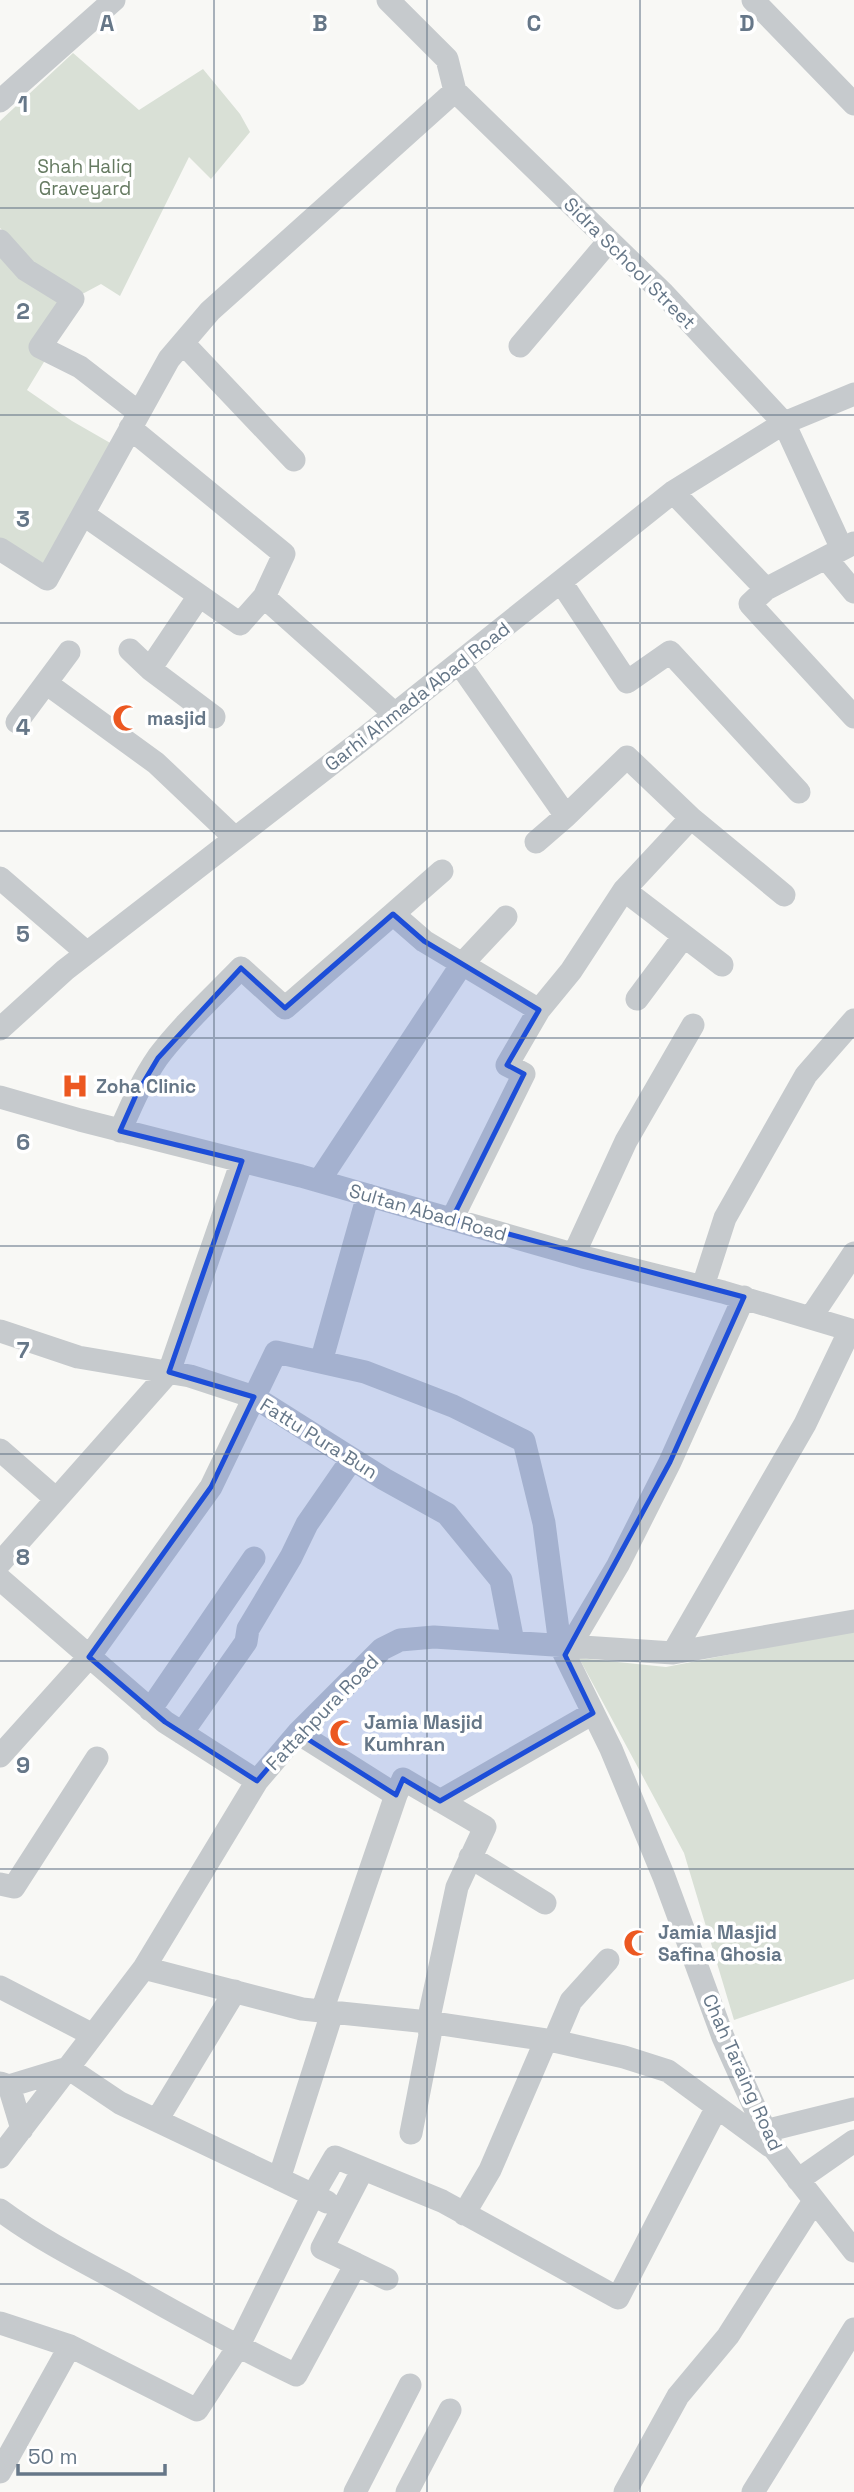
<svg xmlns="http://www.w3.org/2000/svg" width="854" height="2492" font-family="'Space Grotesk',sans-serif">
	<rect width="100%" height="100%" fill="#f8f8f5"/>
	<path fill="#d9e0d6" d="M73 53 139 110 203 69 240 114 250 132 211 179 189 157 120 296 101 284 73 299 50 352 27 390 72 421 119 448 47 579 0 551V252L11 239 0 228V121Z
		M854 1630V1979L734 2020 684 1853 579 1658 666 1667Z"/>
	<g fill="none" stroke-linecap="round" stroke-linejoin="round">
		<path stroke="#c6cacd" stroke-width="23" d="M388 0 447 59 455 91 664 294 784 423 842 549
			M753 0 854 104
			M0 101 114 0
			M0 241 26 270 73 299 40 347 80 367 138 412
			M183 343 294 460
			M520 346 609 241
			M130 428 284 554 264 597 395 714
			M673 492 766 589 750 604 854 717
			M83 514 240 624 264 597
			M0 549 47 579 169 359 210 311 455 91
			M826 558 854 592
			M561 582 627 682 670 652 799 792
			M766 589 854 543
			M130 650 150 669 214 717
			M459 663 566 816 627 757 691 818
			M150 669 199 596
			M46 683 156 763 235 838
			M17 722 69 652
			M536 842 566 816
			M0 878 87 953
			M624 890 722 965
			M393 914 442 871
			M462 964 506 917
			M637 999 684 936
			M539 1010 571 971 624 890 691 818 784 895
			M0 1029 65 970 357 744 673 492 784 423 854 394
			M0 1097 80 1120 301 1176 583 1257 723 1292 854 1331
			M120 1131C131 1106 142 1080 158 1057 182 1025 213 997 241 968L285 1008 393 914 424 941 539 1010 507 1065 524 1074 452 1219
			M319 1181 462 964
			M574 1254 626 1141 693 1025
			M703 1286 725 1218 806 1075 854 1020
			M811 1317 854 1253
			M0 1331 78 1357 190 1376 254 1397 384 1479 447 1514 501 1580 513 1642
			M321 1362 368 1195
			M0 1450 56 1499
			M0 1563 169 1372 242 1161
			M0 1579 165 1722 257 1781
			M570 1646 618 1565 670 1462 744 1297
			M673 1653 805 1424 850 1330
			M150 1710 254 1558
			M182 1733 246 1642 248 1629 291 1557 307 1524 352 1459
			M298 1733 396 1795 403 1779 485 1827 457 1887 428 2022 430 2035 411 2133
			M0 1756 89 1657 211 1487 276 1352 365 1372 453 1406 524 1441 544 1523 560 1645 611 1749 664 1877 723 2037 772 2146 854 2251
			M440 1801 593 1713
			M470 1857 545 1903
			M0 1884 14 1887 97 1758
			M144 1968 302 2009 428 2022 554 2041 624 2057 668 2071 770 2146
			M0 1987 93 2035
			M322 2011 396 1795
			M554 2041 571 2001 608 1960
			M0 2083 9 2086 68 2068 144 1968 257 1781 298 1733 382 1649 400 1640 434 1637 673 1653 854 1621
			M9 2086 22 2129
			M157 2120 235 1991
			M765 2131 854 2109
			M0 2157 68 2068 120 2103 313 2195 335 2157 442 2201 618 2298 717 2107
			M279 2179 332 2013
			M798 2180 854 2141
			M0 2210C39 2239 82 2261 125 2284 181 2316 238 2347 296 2375L356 2264 322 2248 363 2169
			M464 2214 490 2170 546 2040
			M356 2264 387 2279
			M0 2323 70 2346 197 2410 238 2347 313 2195 327 2202
			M0 2472 70 2346
			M355 2492 410 2385
			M407 2492 450 2410
			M625 2492 678 2396 728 2336 814 2201
			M753 2492 854 2329"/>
	</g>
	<path fill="#1d4ed8" fill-opacity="0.2" stroke="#1d4ed8" stroke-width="5" stroke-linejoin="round" d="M393 914 424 941 539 1010 507 1065 524 1074 452 1219 744 1297 670 1462 565 1655 593 1713 440 1801 403 1779 396 1795 298 1733 257 1781 165 1722 89 1657 211 1487 254 1397 169 1372 242 1161 120 1131 136 1095 158 1058 241 968 285 1008Z"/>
	<path fill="none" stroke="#678" stroke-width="2" stroke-opacity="0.55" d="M214 0V2492M427 0V2492M640 0V2492M0 208H854M0 415H854M0 623H854M0 831H854M0 1038H854M0 1246H854M0 1454H854M0 1661H854M0 1869H854M0 2077H854M0 2284H854"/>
	<defs>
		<symbol id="mosque-bare" viewBox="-9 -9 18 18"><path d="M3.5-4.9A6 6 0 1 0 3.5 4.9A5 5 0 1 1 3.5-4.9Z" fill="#ec5821" stroke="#fff" stroke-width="2.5" paint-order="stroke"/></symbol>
		<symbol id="hospital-bare" viewBox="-9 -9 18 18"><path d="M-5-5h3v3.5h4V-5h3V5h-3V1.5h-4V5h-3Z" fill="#ec5821" stroke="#fff" stroke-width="2.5" paint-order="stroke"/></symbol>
	</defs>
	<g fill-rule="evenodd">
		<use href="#mosque-bare" x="107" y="699" width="38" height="38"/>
		<use href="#hospital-bare" x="56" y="1067" width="38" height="38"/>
		<use href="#mosque-bare" x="324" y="1714" width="38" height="38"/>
		<use href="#mosque-bare" x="618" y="1924" width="38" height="38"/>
	</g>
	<g text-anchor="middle" stroke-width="7" stroke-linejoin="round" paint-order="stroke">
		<g font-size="19" fill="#657a61" stroke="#fff">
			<text x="85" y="173">Shah Haliq<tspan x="85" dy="22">Graveyard</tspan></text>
		</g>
		<g font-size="19" fill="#678" stroke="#fff">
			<text transform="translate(630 263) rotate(45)" y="7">Sidra School Street</text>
			<text transform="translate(417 696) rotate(-38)" y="7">Garhi Ahmada Abad Road</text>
			<text transform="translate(428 1212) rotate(16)" y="7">Sultan Abad Road</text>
			<text transform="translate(319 1438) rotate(32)" y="7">Fattu Pura Bun</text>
			<text transform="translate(322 1712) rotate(-46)" y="7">Fattahpura Road</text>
			<text transform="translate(743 2072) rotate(66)" y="7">Chah Taraing Road</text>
		</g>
		<g font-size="19" font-weight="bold" fill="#678" stroke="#fff" text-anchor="start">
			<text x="147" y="725">masjid</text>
			<text x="96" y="1093">Zoha Clinic</text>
			<text x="364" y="1729">Jamia Masjid<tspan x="364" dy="22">Kumhran</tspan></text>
			<text x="658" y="1939">Jamia Masjid<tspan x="658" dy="22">Safina Ghosia</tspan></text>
		</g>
	</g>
	<g font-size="23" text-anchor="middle" font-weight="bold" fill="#678" stroke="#fff" stroke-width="7" stroke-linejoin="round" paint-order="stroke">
		<text x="107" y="31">A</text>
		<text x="320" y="31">B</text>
		<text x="534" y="31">C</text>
		<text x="747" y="31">D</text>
		<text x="23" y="112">1</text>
		<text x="23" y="319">2</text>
		<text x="23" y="527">3</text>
		<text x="23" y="735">4</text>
		<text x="23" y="942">5</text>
		<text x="23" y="1150">6</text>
		<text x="23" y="1358">7</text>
		<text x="23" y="1565">8</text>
		<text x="23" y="1773">9</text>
	</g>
	<path d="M18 2464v10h147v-10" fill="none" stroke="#667788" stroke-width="3.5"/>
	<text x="28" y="2464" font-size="21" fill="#667788" stroke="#ffffff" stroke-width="5" paint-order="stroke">50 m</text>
</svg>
